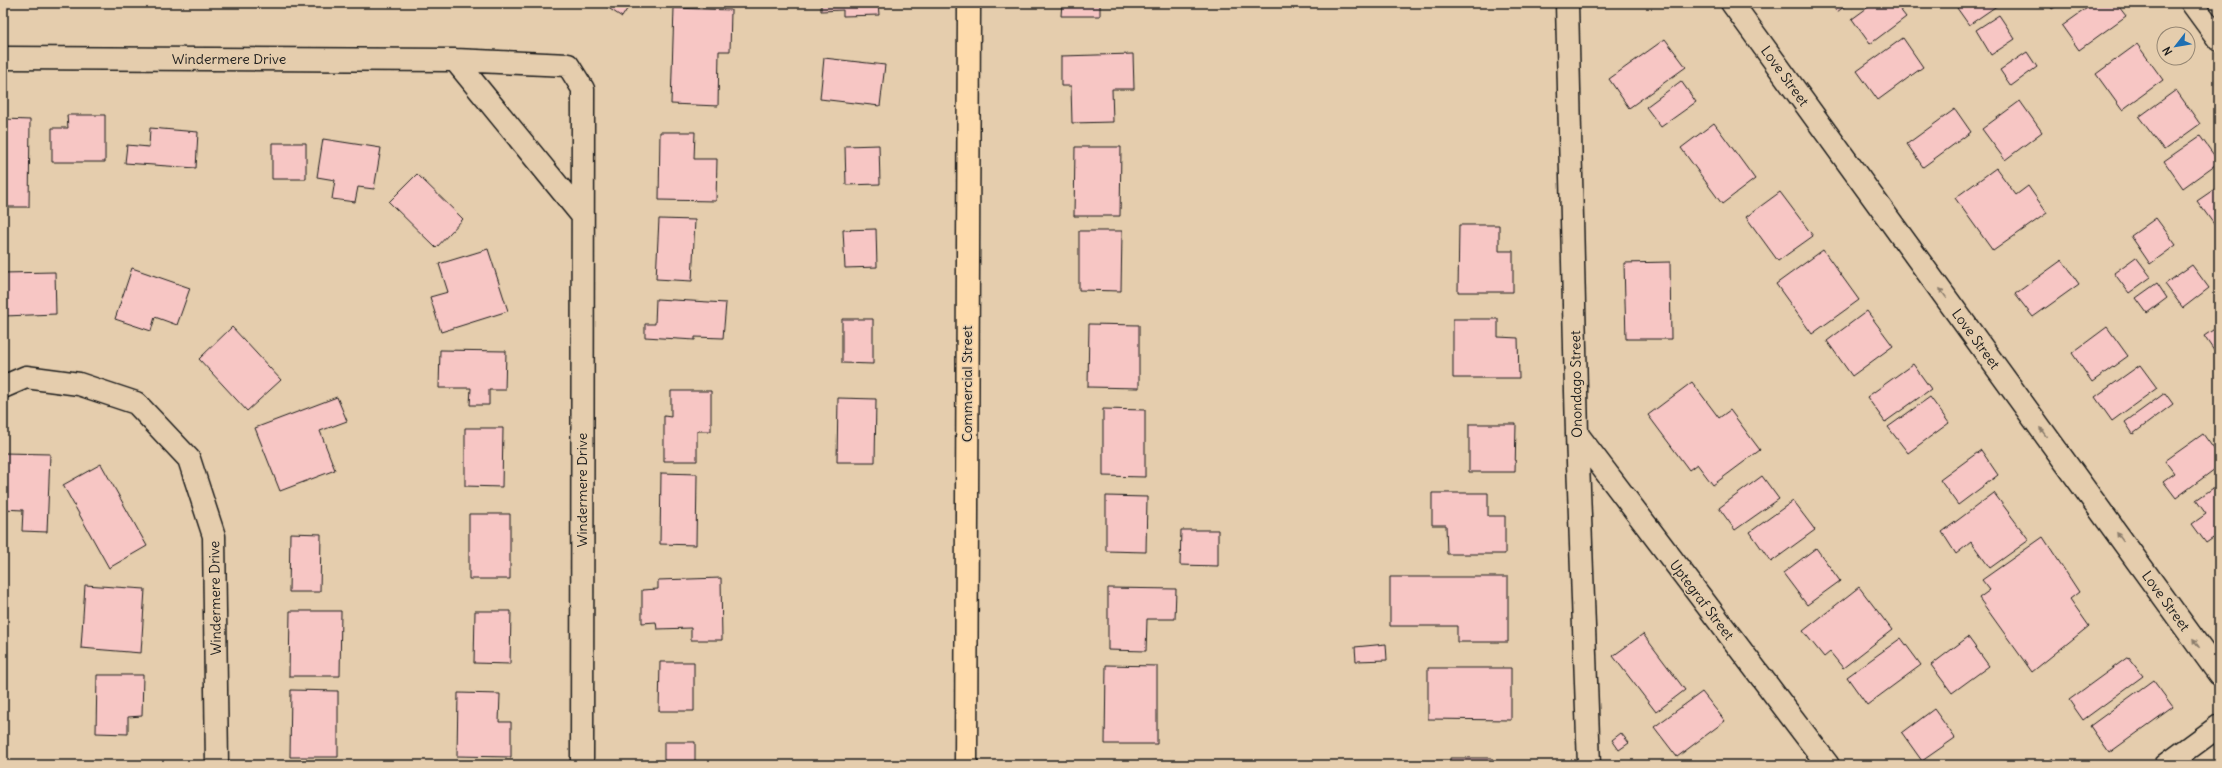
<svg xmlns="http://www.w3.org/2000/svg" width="2222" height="768" font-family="Delius,sans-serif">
	<rect width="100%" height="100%" fill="#e5cdad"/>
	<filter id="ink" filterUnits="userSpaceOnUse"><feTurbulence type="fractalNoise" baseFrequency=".025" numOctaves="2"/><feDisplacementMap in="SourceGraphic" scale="8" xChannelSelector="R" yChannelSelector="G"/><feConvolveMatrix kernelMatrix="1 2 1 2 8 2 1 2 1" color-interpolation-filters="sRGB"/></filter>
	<g filter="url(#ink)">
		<path fill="#f7c6c4" stroke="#1c1c1c" d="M601 3H631L622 17Z
			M821 3H878L879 15 843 16V10L821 11Z
			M1062 3H1100V16H1061Z
			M1830 3H1849L1837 12Z
			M1874 3H1895L1906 17 1870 44 1852 19Z
			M1964 3H1996L1998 5 1969 25 1957 8Z
			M2048 3H2061L2052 9Z
			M2094 3H2116L2126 16 2079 50 2062 26Z
			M674 8 731 10 730 51H719L718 106 671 104Z
			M1999 15 2015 39 1991 55 1976 30Z
			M1903 38 1923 67 1878 100 1857 71Z
			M1665 39 1686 67 1629 108 1609 79Z
			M2137 44 2163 80 2122 110 2096 74Z
			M2027 52 2037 67 2011 86 2000 70Z
			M1133 54 1134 89H1112L1113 122 1072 123 1071 86H1061V56Z
			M824 58 885 65 880 106 820 99Z
			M1681 81 1696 102 1661 127 1646 107Z
			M2176 90 2200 124 2164 150 2139 117Z
			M2020 101 2042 132 2005 160 1982 129Z
			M1955 109 1971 132 1923 167 1907 144Z
			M67 115H105V162H52V128H68Z
			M3 119 30 120 29 207H3Z
			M1714 123 1755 179 1722 204 1681 148Z
			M150 128 198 132 196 168 125 163 127 145 149 147Z
			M660 132H695L694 159H717L716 201 659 200Z
			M2200 136 2219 162 2183 188 2164 161Z
			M323 139 381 148 374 189 358 187 355 202 332 199 335 180 317 177Z
			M272 143H306V179H272Z
			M879 145 880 184 846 185 845 146Z
			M1075 147H1121L1120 216H1074Z
			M1996 168 2016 195 2028 186 2047 213 1993 251 1955 198Z
			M417 174 463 219 436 248 389 202Z
			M2219 186V231L2197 201Z
			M1780 192 1813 236 1778 261 1746 217Z
			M2156 218 2176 245 2150 264 2131 236Z
			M659 219 695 220 692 281 656 279Z
			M1459 225H1499V251H1513V292H1458Z
			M876 229 877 267 845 268 843 230Z
			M1079 231H1122L1121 291 1079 290Z
			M488 249 508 311 441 332 430 297 448 292 439 264Z
			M1823 250 1859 300 1812 334 1776 284Z
			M2136 257 2151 277 2129 293 2114 273Z
			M2062 260 2079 284 2033 317 2015 294Z
			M1670 262 1671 339H1626L1624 263Z
			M2192 265 2209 288 2183 308 2165 284Z
			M132 268 190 288 177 325 155 317 151 331 115 319Z
			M55 272 56 314 4 316 3 273Z
			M2157 283 2167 298 2147 313 2136 298Z
			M656 299 726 303 723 338 695 337V340L645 337V324H655Z
			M1867 311 1893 346 1852 376 1827 341Z
			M842 319H873V364L842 363Z
			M1453 319H1498V337L1518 338 1519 378H1453Z
			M1089 324 1139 325V388L1088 387Z
			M2219 326V358L2204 336Z
			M232 327 281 380 247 411 199 359Z
			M2107 327 2128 356 2092 382 2072 353Z
			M440 350 506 351 505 390H489V405H470L471 388H439Z
			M1913 364 1931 389 1885 422 1867 397Z
			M2140 365 2157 388 2112 421 2095 397Z
			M1692 382 1719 418 1730 410 1760 450 1713 485 1697 464 1689 470 1648 415Z
			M671 391H711V431H697V461H664V416L671 417Z
			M2165 393 2173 404 2133 434 2125 422Z
			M337 397 347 421 320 431 335 470 280 491 255 428Z
			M1930 397 1949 423 1908 453 1888 427Z
			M838 398 876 399 875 462H837Z
			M1103 409 1145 410V477L1103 476Z
			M1469 424H1516L1515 472H1469Z
			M465 428H503L502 487 465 486Z
			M2203 434 2219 456V466L2176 498 2163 481 2174 473 2165 461Z
			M1981 450 1998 475 1958 505 1940 480Z
			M3 453 50 454 47 532 22 531 23 510 3 509Z
			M101 464 147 546 109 568 63 485Z
			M661 473 697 474 696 545 660 544Z
			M1762 476 1779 499 1735 530 1719 508Z
			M2219 484V534L2206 543 2192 524 2206 514 2196 500Z
			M1432 493H1488V516H1505V554H1447L1446 525H1432Z
			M1994 493 2029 540 1990 568 1971 542 1956 554 1942 532Z
			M1106 496 1147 497 1146 552 1106 551Z
			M1793 501 1815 530 1771 562 1750 532Z
			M469 514H510V579H469Z
			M1181 530H1218V566L1180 565Z
			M290 533 321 534 320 592H289Z
			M2043 537 2079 592 2070 599 2089 626 2032 672 1979 598 1990 590 1982 580Z
			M1816 548 1840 581 1807 605 1783 573Z
			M1390 577H1508V642H1457V626H1390Z
			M721 578 722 640H691V628L657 629 656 622 642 623V590L658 589V580Z
			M85 585 145 589 141 653 81 648Z
			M1859 587 1892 630 1843 668 1830 652 1824 657 1803 631Z
			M1108 588 1176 589 1175 619H1147L1146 651 1108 650Z
			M290 611H341L340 676H289Z
			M475 611H511L510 664 474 663Z
			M1643 634 1685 690 1656 712 1613 656Z
			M1968 637 1989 666 1952 693 1931 665Z
			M1901 638 1921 665 1867 705 1847 677Z
			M1386 644 1387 660 1356 661 1355 647Z
			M2128 657 2143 676 2083 720 2069 700Z
			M660 662H694V711H659Z
			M1106 665 1157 666V744H1105Z
			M1428 668H1511V720L1428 719Z
			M97 675H143L142 716 128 717V734L96 733Z
			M2153 680 2173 707 2109 753 2090 726Z
			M291 690 338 691V757H290Z
			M1702 692 1725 721 1677 757 1654 727Z
			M458 693 500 694 499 722H511V757L457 756Z
			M1934 709 1955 738 1922 761 1902 733Z
			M1621 733 1629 743 1619 750 1612 740Z
			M664 742H695V765H664Z
			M1450 758H1492V765H1450Z
			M2052 758 2057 765H2043Z
			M1120 762 1166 763V765H1120Z
			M91 763H146V765H91Z"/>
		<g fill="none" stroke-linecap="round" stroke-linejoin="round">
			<defs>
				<path id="minor" d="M1567 3 1577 434 1589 765
					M1732 3 2219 674
					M2192 3 2219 40
					M3 58 455 60 568 65 583 89 582 765
					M455 60 581 214
					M3 387 26 377 79 384 136 403 189 459 214 536 217 765
					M1577 434 1828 765
					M2166 765 2219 726"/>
				<path id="major" d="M966 765 969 3"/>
			</defs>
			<use href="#minor" stroke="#1c1c1c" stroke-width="25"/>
			<use href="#major" stroke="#1c1c1c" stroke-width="25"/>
			<use href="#minor" stroke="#e5cdad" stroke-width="22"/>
			<use href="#major" stroke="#fedbac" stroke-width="22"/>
		</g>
		<defs><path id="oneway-solid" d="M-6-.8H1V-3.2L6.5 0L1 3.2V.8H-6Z"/></defs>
		<g fill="#8b7d6c">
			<use href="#oneway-solid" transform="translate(1943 293) rotate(-126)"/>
			<use href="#oneway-solid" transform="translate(2043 432) rotate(-126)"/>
			<use href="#oneway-solid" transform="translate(2120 537) rotate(-126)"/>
			<use href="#oneway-solid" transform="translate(2196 643) rotate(-126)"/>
		</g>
	</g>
	<g text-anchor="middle" stroke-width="3" stroke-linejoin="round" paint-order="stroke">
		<g font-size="14" fill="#1c1c1c" stroke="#e5cdad">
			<text x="229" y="64">Windermere Drive</text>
			<text transform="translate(1785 76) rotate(54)" y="5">Love Street</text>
			<text transform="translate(1976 339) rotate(54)" y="5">Love Street</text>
			<text transform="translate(967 384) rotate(-90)" y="5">Commercial Street</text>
			<text transform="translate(1576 384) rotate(-91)" y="5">Onondago Street</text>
			<text transform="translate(582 490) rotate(-90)" y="5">Windermere Drive</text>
			<text transform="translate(215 598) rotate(-91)" y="5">Windermere Drive</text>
			<text transform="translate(1702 600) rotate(53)" y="5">Uptegraf Street</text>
			<text transform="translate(2166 601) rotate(54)" y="5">Love Street</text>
		</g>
	</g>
	<rect width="2222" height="768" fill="none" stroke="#e5cdad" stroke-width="16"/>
	<rect x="8" y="8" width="2206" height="752" fill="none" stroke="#1c1c1c" stroke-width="1.5" filter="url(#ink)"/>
	<g transform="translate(2176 46) rotate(239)"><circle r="19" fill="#e5cdad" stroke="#958673"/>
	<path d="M0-3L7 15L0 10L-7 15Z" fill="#1f6fb2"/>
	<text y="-6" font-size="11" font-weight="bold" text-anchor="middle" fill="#1c1c1c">N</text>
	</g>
</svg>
